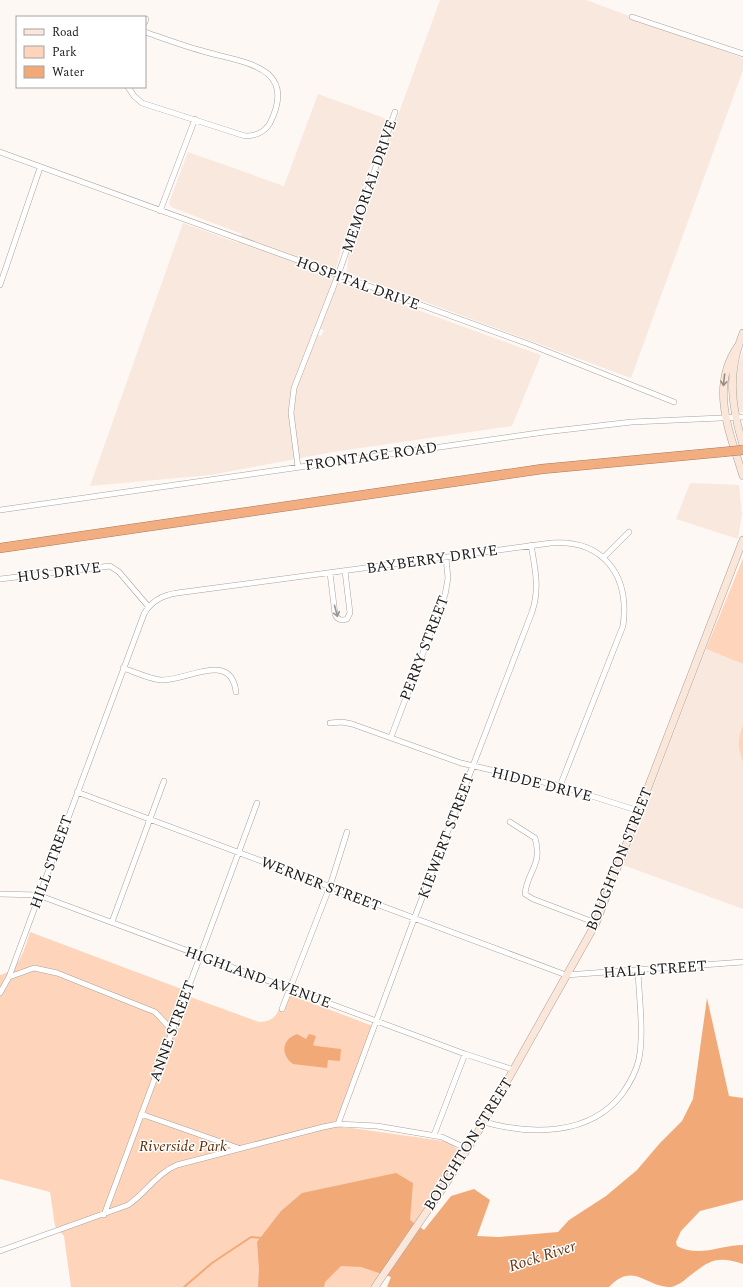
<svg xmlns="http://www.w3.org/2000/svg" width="743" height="1287" font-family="Spectral,serif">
	<rect width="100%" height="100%" fill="#fef8f4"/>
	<path fill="#f9e8dd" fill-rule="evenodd" d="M440 0H586L743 58V70L631 378 347 273 348 258 354 236Z
		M318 94 387 119 343 243 333 279 541 355 512 426 333 452 210 475 90 486 183 223 238 243 242 234 171 207 169 203 188 152 284 186ZM314 327 324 330 321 336 312 333Z
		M743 351V413L739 411 736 391 738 367Z
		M690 483 739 485 742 514 738 539 676 519Z
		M706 649 743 664V909L623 865Z"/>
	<path fill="#fed4ba" d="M743 558V664L706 649Z
		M743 725V761C737 748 738 737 743 725Z
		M30 932 184 990 193 998 259 1022C279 1021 278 1010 285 993L373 1026 340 1117 343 1128H352L443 1141 450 1143 458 1150V1162L371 1287H71L64 1236 55 1226 50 1192 0 1179V975C20 970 24 950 30 932Z"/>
	<path fill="#f2a978" d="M707 998 729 1096 743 1098V1200L700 1211 681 1231 676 1242 677 1246C700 1258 719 1245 743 1245V1264C715 1255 709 1261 687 1278 683 1282 676 1286 671 1287 645 1287 634 1261 609 1287H387L391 1277 361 1267 341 1266 325 1282 324 1287H258L259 1269 257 1242 281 1211 302 1193 396 1173 413 1183 410 1220 424 1230 451 1196 474 1189 490 1200 477 1236 499 1237 558 1232 569 1220 606 1196 637 1170 660 1143 682 1121 693 1099Z
		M297 1034 306 1039 309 1034 316 1036 313 1045 316 1046 341 1049 340 1061 328 1060 327 1068 293 1064C280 1055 282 1039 297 1034Z"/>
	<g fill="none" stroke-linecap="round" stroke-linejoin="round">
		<path stroke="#f2a978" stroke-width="2" d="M184 1287 212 1263 251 1237 262 1238"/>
		<defs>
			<path id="street" d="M632 17 743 54
				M145 22 146 19
				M128 87 134 96 142 103 245 136C256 136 264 133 270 123 298 67 246 63 206 52 186 47 165 39 145 32
				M0 152 531 345 674 402
				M160 211 195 119
				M0 285 40 168
				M298 467 291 413 294 388 338 275 395 112
				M0 510 545 432 632 422 743 417
				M604 557 629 532
				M330 573 335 614C337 620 342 621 347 619L350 613 345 571
				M0 579 110 566 119 572 148 606
				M123 668C135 672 149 679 161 680 187 681 231 650 236 692
				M330 723 342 722 352 724 461 763 560 786 639 811
				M391 737 445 595 448 578 446 558
				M77 792 566 975 743 962
				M510 822 535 838C543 866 527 871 525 894L533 899 596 923
				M0 894 38 895 465 1054 514 1070
				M112 922 164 781
				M9 977 34 968 57 973 155 1012 172 1030
				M0 993 9 977 144 614C151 601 163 595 177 593L551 543C603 539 630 575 623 626L560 786
				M282 1009 330 886 347 832
				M141 1114 238 1148
				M484 1122C531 1135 590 1136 622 1094 630 1083 636 1072 639 1059 644 1032 639 998 638 970
				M338 1124 414 919 532 612C540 589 535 568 531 545
				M434 1135 465 1054
				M104 1215 257 803
				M0 1251 128 1205C146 1193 157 1173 177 1165L323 1127 338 1124 377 1126 442 1137 467 1149"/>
			<path id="secondary" d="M743 333C727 373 731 405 743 445
				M738 346C709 387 730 433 743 476
				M375 1287 445 1185 484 1122 596 923 743 540"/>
			<path id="highway" d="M0 548 542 469 723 452"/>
		</defs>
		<use href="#street" stroke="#aba19b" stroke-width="6"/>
		<use href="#secondary" stroke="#aba19b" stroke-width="8"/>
		<use href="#highway" stroke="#a77a5c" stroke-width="10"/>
		<use href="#street" stroke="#fff" stroke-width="5"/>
		<use href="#secondary" stroke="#fbe7d9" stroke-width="7"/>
		<use href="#highway" stroke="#f2ae81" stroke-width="9"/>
		<defs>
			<path id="highway-bridge" d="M723 452 743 450"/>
		</defs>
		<use href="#highway-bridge" stroke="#a77a5c" stroke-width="10" stroke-linecap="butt"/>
		<use href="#highway-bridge" stroke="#f2ae81" stroke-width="9"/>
	</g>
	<defs><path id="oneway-shaft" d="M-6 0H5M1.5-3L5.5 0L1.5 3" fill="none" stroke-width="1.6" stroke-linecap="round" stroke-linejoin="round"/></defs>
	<use stroke="#978b82" href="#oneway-shaft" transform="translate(724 380) rotate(96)"/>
	<use stroke="#999897" href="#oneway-shaft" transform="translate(336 611) rotate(75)"/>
	<g text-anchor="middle" stroke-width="3" stroke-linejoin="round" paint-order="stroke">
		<g font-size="15" fill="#1d1a18" stroke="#fff">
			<text transform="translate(369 186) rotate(-71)" y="5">MEMORIAL DRIVE</text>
			<text transform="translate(358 283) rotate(20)" y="5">HOSPITAL DRIVE</text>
			<text transform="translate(371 456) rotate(-8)" y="5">FRONTAGE ROAD</text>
			<text transform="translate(432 559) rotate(-8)" y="5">BAYBERRY DRIVE</text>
			<text transform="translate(59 572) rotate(-7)" y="5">HUS DRIVE</text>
			<text transform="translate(424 648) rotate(-69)" y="5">PERRY STREET</text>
			<text transform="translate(542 784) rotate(14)" y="5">HIDDE DRIVE</text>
			<text transform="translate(446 836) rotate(-69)" y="5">KIEWERT STREET</text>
			<text transform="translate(619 859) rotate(-68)" y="5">BOUGHTON STREET</text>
			<text transform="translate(51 862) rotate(-70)" y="5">HILL STREET</text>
			<text transform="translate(321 884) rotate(21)" y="5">WERNER STREET</text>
			<text transform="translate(655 969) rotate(-4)" y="5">HALL STREET</text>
			<text transform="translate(258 977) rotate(20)" y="5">HIGHLAND AVENUE</text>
			<text transform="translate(172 1031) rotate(-70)" y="5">ANNE STREET</text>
			<text transform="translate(468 1144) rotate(-58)" y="5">BOUGHTON STREET</text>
		</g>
		<g font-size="15" font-style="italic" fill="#5d2e08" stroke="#fff">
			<text x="183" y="1151">Riverside Park</text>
		</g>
		<g font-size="16" font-style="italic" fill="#673713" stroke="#fff">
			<text transform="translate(542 1255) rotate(-18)" y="6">Rock River</text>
		</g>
	</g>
	<rect x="16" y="16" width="130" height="72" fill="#ffffff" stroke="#a5a3a3"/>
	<rect x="24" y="29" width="20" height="6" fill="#fbe7d9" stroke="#a5a3a3"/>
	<text x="52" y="36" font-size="12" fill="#1d1a18">Road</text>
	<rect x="24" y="46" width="20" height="12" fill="#fed4ba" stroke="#a5a3a3"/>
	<text x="52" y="56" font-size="12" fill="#1d1a18">Park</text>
	<rect x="24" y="66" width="20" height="12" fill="#f2a978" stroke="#a5a3a3"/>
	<text x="52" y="76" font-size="12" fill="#1d1a18">Water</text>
</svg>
